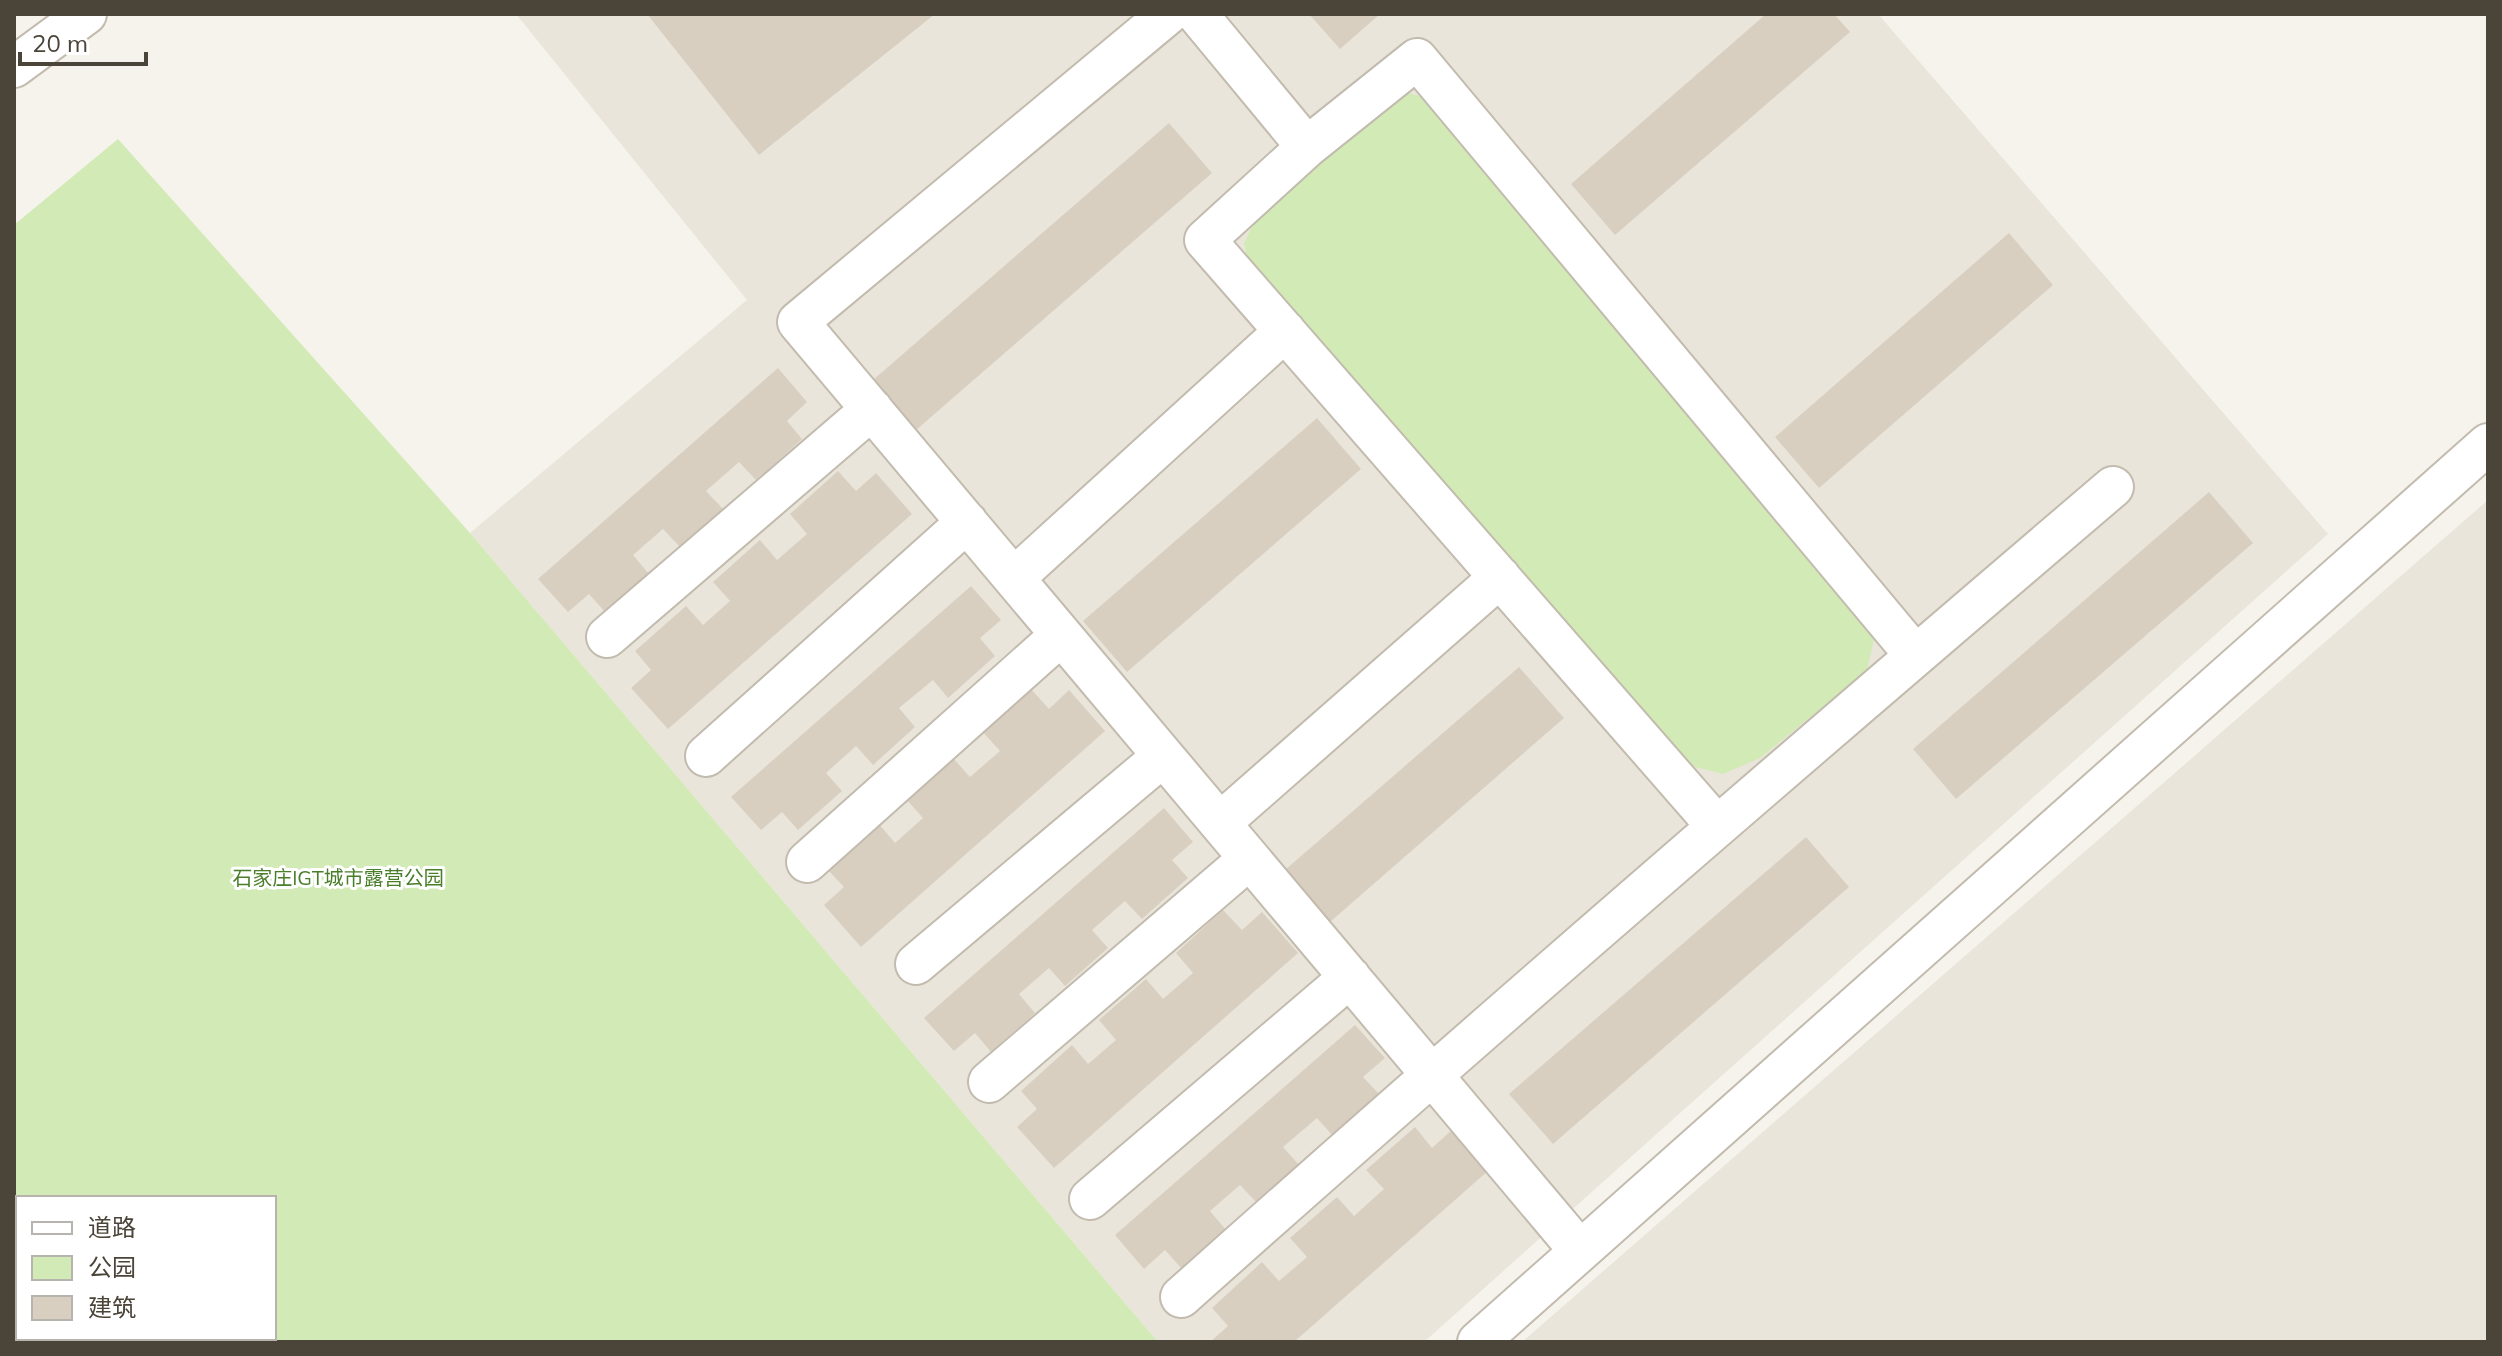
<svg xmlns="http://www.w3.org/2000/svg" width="2502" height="1356" font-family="Mulish,'Noto Sans SC',sans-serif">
	<rect width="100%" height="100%" fill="#f6f3ec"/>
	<path fill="#eae5da" d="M516 14H1878L2328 534 1424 1342H1158L470 533 747 300Z
		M2488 500V1342H1522Z"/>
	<path fill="#d2eab5" d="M1406 92 1436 101 1863 611 1874 639 1867 671 1760 758 1723 774 1676 762 1249 267 1244 243 1258 215 1371 115Z
		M118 139 470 533 1158 1342H147L143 1338H274V1198H18L14 1193V225Z"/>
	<path fill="#d8cfc1" d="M647 14H935L759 155Z
		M1309 14H1380L1340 49Z
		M1766 14H1834L1850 32 1615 235 1571 184Z
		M1169 123 1212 173 916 430 873 380Z
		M2009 233 2053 285 1819 488 1775 437Z
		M778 368 807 402 787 421 802 439 756 480 739 462 706 491 723 509 680 547 663 529 633 555 649 574 605 612 589 594 568 612 538 579Z
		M1317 418 1361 469 1127 672 1083 621Z
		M838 471 856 491 876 473 912 514 668 729 631 688 651 670 635 651 686 606 703 625 730 601 713 582 760 540 777 560 807 534 790 514Z
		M2209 492 2253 543 1956 799 1913 749Z
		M971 586 1001 620 980 638 995 656 948 698 933 680 899 708 915 727 873 765 856 746 826 773 842 791 798 830 782 812 761 830 731 797Z
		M1519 667 1564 718 1330 922 1285 870Z
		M1031 689 1049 709 1069 690 1105 731 861 947 824 905 844 887 827 869 879 824 895 843 923 818 906 799 953 758 970 777 1000 751 982 731Z
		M1164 808 1193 842 1172 860 1188 878 1142 919 1125 901 1092 930 1108 948 1065 986 1049 968 1019 994 1035 1013 991 1052 975 1033 954 1051 924 1018Z
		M1806 837 1849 887 1553 1144 1509 1094Z
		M1223 910 1242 930 1262 912 1298 953 1054 1168 1017 1127 1037 1109 1021 1091 1072 1045 1088 1064 1116 1040 1099 1020 1146 979 1163 999 1193 973 1176 953Z
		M1355 1025 1385 1058 1363 1077 1380 1095 1333 1136 1317 1118 1283 1147 1300 1166 1257 1203 1240 1185 1210 1211 1226 1230 1182 1269 1165 1250 1144 1269 1115 1235Z
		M1415 1127 1432 1148 1453 1129 1489 1170 1294 1342H1210L1228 1326 1212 1308 1262 1262 1279 1281 1307 1257 1290 1238 1337 1197 1354 1216 1384 1189 1366 1170Z"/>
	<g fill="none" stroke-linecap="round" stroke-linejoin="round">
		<defs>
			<path id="minor" d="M1168 14 798 322 1580 1251
				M1197 14 1307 147
				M14 67 86 14
				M1014 578 1285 331
				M607 637 872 409
				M706 756 967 522
				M1220 823 1500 577
				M1716 825 1205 240 1307 147 1417 59 1915 655
				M807 862 1061 635
				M916 964 1162 757
				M989 1082 1249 859
				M1090 1199 1350 977
				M1181 1297C1488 1023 1800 754 2113 487
				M14 1298 18 1303
				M49 1338 52 1342
				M1478 1342 2488 444"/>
		</defs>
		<use href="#minor" stroke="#c2bbae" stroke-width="44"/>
		<use href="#minor" stroke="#fff" stroke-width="40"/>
	</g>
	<g text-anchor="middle" stroke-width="6" stroke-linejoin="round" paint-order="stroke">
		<g font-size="20" fill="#4a7f2a" stroke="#fff">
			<text x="338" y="885">石家庄IGT城市露营公园</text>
		</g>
	</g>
	<rect width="2502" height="1356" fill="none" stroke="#4b4439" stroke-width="32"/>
	<rect x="16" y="1196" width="260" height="144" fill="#ffffff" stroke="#b7b4b0" stroke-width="2"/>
	<rect x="32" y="1222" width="40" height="12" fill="#ffffff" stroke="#b7b4b0" stroke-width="2"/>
	<text x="88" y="1236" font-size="24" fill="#4b4439">道路</text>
	<rect x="32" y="1256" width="40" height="24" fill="#d2eab5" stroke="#b7b4b0" stroke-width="2"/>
	<text x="88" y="1276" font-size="24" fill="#4b4439">公园</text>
	<rect x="32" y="1296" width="40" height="24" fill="#d8cfc1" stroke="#b7b4b0" stroke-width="2"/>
	<text x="88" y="1316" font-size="24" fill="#4b4439">建筑</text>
	<path d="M20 52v12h126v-12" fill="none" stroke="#4b4439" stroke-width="4"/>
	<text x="32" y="52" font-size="24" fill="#4b4439" stroke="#ffffff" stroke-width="6" paint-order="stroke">20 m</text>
</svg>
